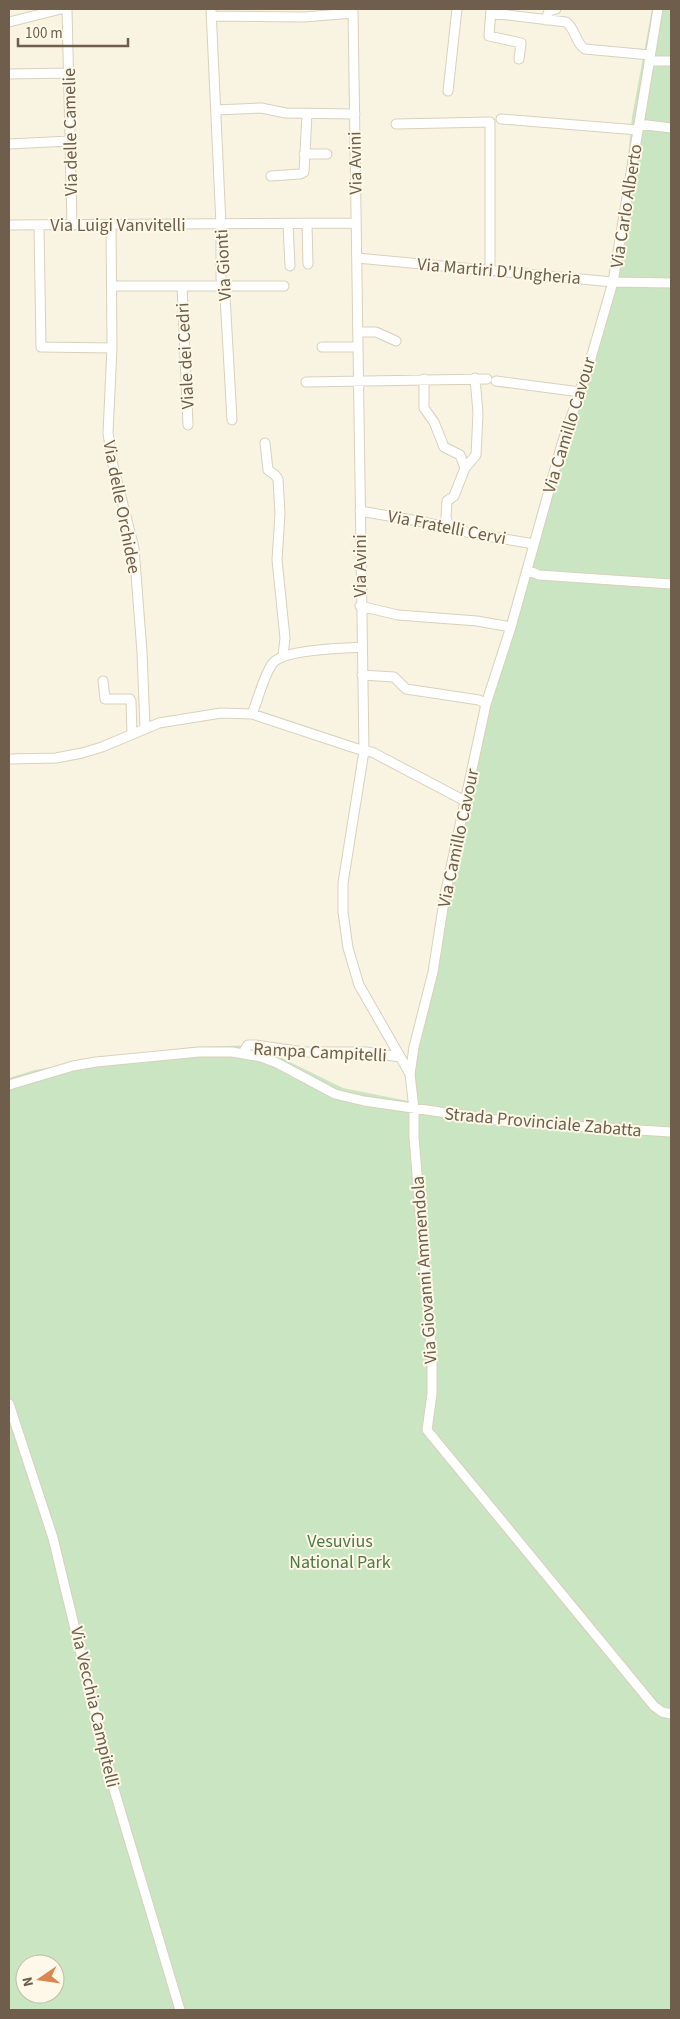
<svg xmlns="http://www.w3.org/2000/svg" width="680" height="2019" font-family="'Source Sans 3',sans-serif">
	<rect width="100%" height="100%" fill="#f9f4e2"/>
	<path fill="#cae5c2" fill-rule="evenodd" d="M652 9H671V2010H9V1078L35 1070 117 1056 194 1047 255 1045 343 1088 408 1101 410 1053 422 1006 449 861 480 723 560 431 587 361 610 286 626 177 632 117ZM25 1964H55V1994H25Z"/>
	<g fill="none" stroke-linecap="round" stroke-linejoin="round">
		<defs>
			<path id="minor" d="M67 9 72 226
				M211 9 221 225V278L225 296 232 420
				M353 9 364 751 343 883V912L348 948 359 985 410 1074
				M491 9 489 36 521 43 519 59
				M658 9 613 282 589 365 562 444 511 627 486 704 445 895 433 972 414 1047 410 1074 414 1109V1137L432 1359V1394L427 1430 654 1706 662 1712 671 1714
				M491 13 566 22C576 29 575 43 585 49L650 55
				M211 16 304 17 353 13
				M546 20 549 11 556 9
				M9 22 61 9
				M649 61H671
				M9 74 68 73
				M448 91 457 9
				M216 110 261 108 286 113 355 114
				M501 119 638 130
				M396 124 490 122V270
				M639 124 671 128
				M9 144 70 141
				M304 154H327
				M271 176 300 174 304 172 307 114
				M307 224 308 264
				M9 225 356 223
				M111 225 112 348 108 433 112 461 134 548 142 652 145 728
				M288 225 290 266
				M39 226 41 347 112 348
				M357 258 613 282 671 283
				M112 286H284
				M182 286 188 425
				M358 332H376L396 341
				M322 347H358
				M424 379V408L434 422 444 447 460 455 465 468
				M496 381 580 392
				M306 382 487 379
				M265 443 268 470 275 475 278 479 280 514 277 560 285 638 283 656
				M360 511 424 522 475 534 534 544
				M449 527 446 517 447 501 454 496 465 468 476 455 478 413 475 378
				M527 570 539 575 671 584
				M360 606 398 615 477 621 511 627
				M362 675 394 677 406 689 479 700 486 704
				M103 681 105 699H130L131 701 132 734
				M252 714C258 700 264 674 273 663 285 649 342 649 361 647
				M9 759 56 758 82 753 102 747 159 723 221 713 252 714 364 751 372 752 465 801
				M243 1053 248 1045H255L304 1052H366L400 1057
				M9 1085 73 1066 96 1062 199 1052H232L261 1057 277 1063 335 1094 364 1101 510 1122 671 1132
				M9 1404 53 1538 113 1786 180 2010"/>
		</defs>
		<use href="#minor" stroke="#d9d0bd" stroke-width="11"/>
		<use href="#minor" stroke="#fff" stroke-width="9"/>
	</g>
	<g text-anchor="middle" stroke-width="4" stroke-linejoin="round" paint-order="stroke">
		<g font-size="18" fill="#6e5e4b" stroke="#fdf8e7">
			<text transform="translate(70 132) rotate(-91)" y="6">Via delle Camelie</text>
			<text transform="translate(355 163) rotate(-91)" y="6">Via Avini</text>
			<text transform="translate(626 206) rotate(-81)" y="6">Via Carlo Alberto</text>
			<text x="118" y="231">Via Luigi Vanvitelli</text>
			<text transform="translate(223 265) rotate(-93)" y="6">Via Gionti</text>
			<text transform="translate(499 271) rotate(5)" y="6">Via Martiri D'Ungheria</text>
			<text transform="translate(185 356) rotate(-93)" y="6">Viale dei Cedri</text>
			<text transform="translate(569 425) rotate(-73)" y="6">Via Camillo Cavour</text>
			<text transform="translate(122 507) rotate(79)" y="6">Via delle Orchidee</text>
			<text transform="translate(447 527) rotate(11)" y="6">Via Fratelli Cervi</text>
			<text transform="translate(360 566) rotate(-90)" y="6">Via Avini</text>
			<text transform="translate(458 838) rotate(-78)" y="6">Via Camillo Cavour</text>
			<text transform="translate(320 1052) rotate(3)" y="6">Rampa Campitelli</text>
			<text transform="translate(543 1122) rotate(5)" y="6">Strada Provinciale Zabatta</text>
			<text transform="translate(424 1270) rotate(-94)" y="6">Via Giovanni Ammendola</text>
			<text transform="translate(95 1707) rotate(77)" y="6">Via Vecchia Campitelli</text>
		</g>
		<g font-size="18" fill="#4e7947" stroke="#fdf8e7">
			<text x="340" y="1547">Vesuvius<tspan x="340" dy="21">National Park</tspan></text>
		</g>
	</g>
	<rect width="680" height="2019" fill="none" stroke="#6e5e4b" stroke-width="20"/>
	<g transform="translate(40 1979) rotate(257)"><circle r="24" fill="#fdf8e7" stroke="#c4baa9"/>
	<path d="M0-4L9 19L0 12L-9 19Z" fill="#d88752"/>
	<text y="-8" font-size="14" font-weight="bold" text-anchor="middle" fill="#6e5e4b">N</text>
	</g>
	<path d="M18 38v8h110v-8" fill="none" stroke="#6e5e4b" stroke-width="2.5"/>
	<text x="25" y="38" font-size="15" fill="#6e5e4b" stroke="#fdf8e7" stroke-width="4" paint-order="stroke">100 m</text>
</svg>
